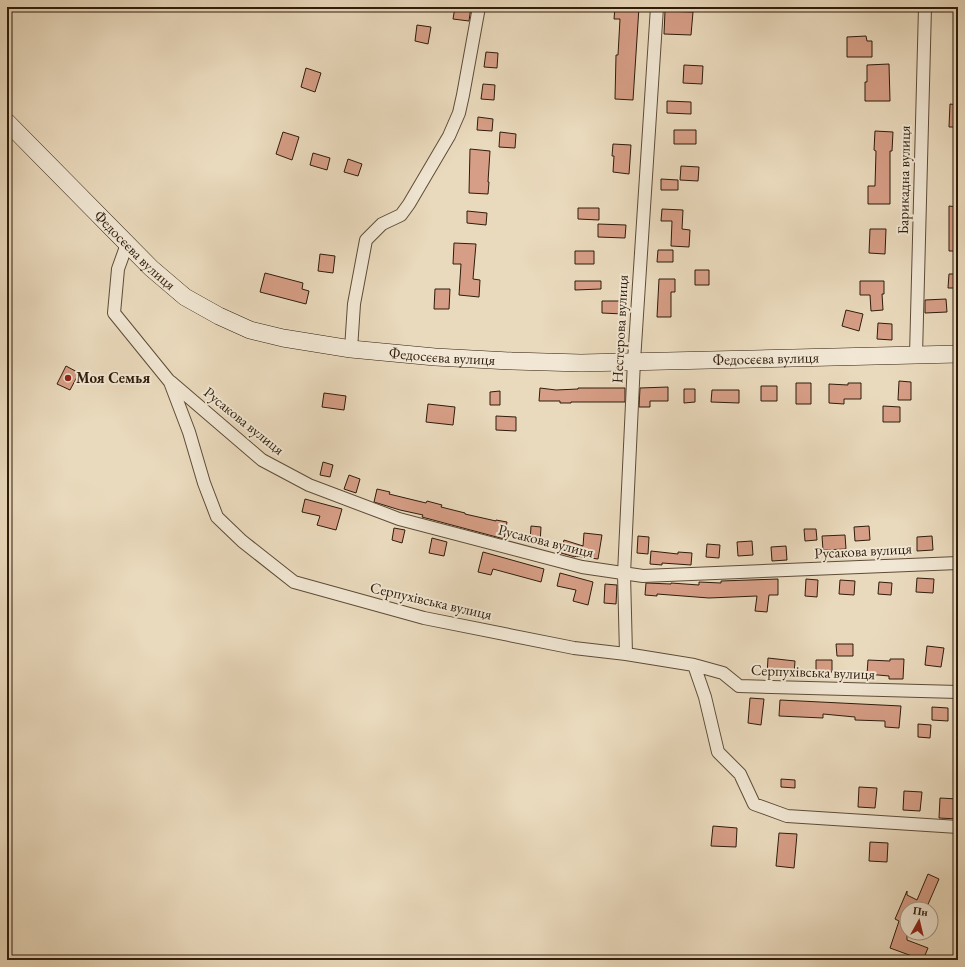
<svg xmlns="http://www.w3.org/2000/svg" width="965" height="967" font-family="'EB Garamond',serif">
	<rect width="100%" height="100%" fill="#eadabd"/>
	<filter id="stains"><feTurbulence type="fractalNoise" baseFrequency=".005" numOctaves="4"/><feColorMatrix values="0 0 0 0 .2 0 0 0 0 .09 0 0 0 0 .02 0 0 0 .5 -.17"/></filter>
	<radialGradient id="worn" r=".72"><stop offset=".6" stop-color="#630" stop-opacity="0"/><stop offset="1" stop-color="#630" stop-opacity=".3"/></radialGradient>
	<path fill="#d69e86" stroke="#2f1c0b" d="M455 7H471L469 21 453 19Z
		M615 7H639L633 100 615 99 616 55H618L620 19H614Z
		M665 11 693 12 691 35 664 34Z
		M417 25 431 27 428 44 415 41Z
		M866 36 867 41H872V57H847V37Z
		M486 52 498 53 497 68 484 67Z
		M889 64 890 101H865V82H867V65Z
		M684 65 703 66 702 84 683 83Z
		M306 68 321 73 315 92 301 87Z
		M483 84 495 85 494 100 481 99Z
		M667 101 691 102V114L667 113Z
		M950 104 958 105V127H949Z
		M478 117 493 119 492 131 477 130Z
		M674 130H696V144H674Z
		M875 131 893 132 892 151H890V204H868V186H875L876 151 874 150Z
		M283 132 299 137 292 160 276 154Z
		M500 132 516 134 515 148 499 147Z
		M613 144 631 145 629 174 613 172 614 156H612Z
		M470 149 490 151 488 182H489L488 194 469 193Z
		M313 153 330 158 327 170 310 165Z
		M348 159 362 164 358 176 344 172Z
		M681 166 699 167 698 181 680 180Z
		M661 179 678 180V190H661Z
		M949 206 958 207V251H949Z
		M578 208H599V220L578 219Z
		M662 209 683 210 682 229 690 230 689 247 671 246 672 221H661Z
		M467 211 487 213 486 225 467 223Z
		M598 224 626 225 625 238 598 237Z
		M870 229H886L885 254 869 253Z
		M454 243 476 244 473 279 480 280 479 297 459 295 461 264H453Z
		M658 250H673V262H657Z
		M575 251H594V264H575Z
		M320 254 335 256 333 273 318 271Z
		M695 270H709V285H695Z
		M265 273 303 283 302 289 309 291 306 304 260 292Z
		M949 274H958V288H948Z
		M659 279H675V292H671V317H657Z
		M575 281H601V289L575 290Z
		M860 281H884V294H882L883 310 871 311 870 295H860Z
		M435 289H450L449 309H434Z
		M946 299 947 312 925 313V300Z
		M602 301H623V314L602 313Z
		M846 310 863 314 859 331 842 326Z
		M878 323 892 324V340L877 339Z
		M66 366 79 373 70 390 57 384Z
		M899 381 911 382V400H898Z
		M796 383H811V404H796Z
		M848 383H861V399H844V404L829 403V384L848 385Z
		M761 386H777V401H761Z
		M668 387V401H650V407H639L640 388Z
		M540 388 556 390 578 389V388H625V402H571V403H560V401H539Z
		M684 389H695V402L684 403Z
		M712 390H739V403L711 402Z
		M500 391V405H490V392Z
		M324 393 346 396 344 410 322 407Z
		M428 404 455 407 453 425 426 422Z
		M883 406 900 407V422H883Z
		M496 416 516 417V431L496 430Z
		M323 462 333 465 330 477 320 475Z
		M349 475 360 479 356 493 344 489Z
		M377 489 390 492 389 494 426 503 427 501 442 505 441 507 465 513V514L496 521V520L507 522 504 539 422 517 423 515 400 510 374 502Z
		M305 499 342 509 336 530 317 525 320 516 302 512Z
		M531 526 541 527 540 543 530 542Z
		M869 526 870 540 855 541 854 527Z
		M394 528 405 530 402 543 392 540Z
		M804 529H816L817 540 805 541Z
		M584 533 602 535 598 559 576 556 575 557 561 553 564 540 583 546Z
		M845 535 846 549 823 550 822 536Z
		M638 536 649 537 648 554 637 553Z
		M932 536 933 550 917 551V537Z
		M432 538 447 542 444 556 429 553Z
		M752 541 753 555 738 556 737 542Z
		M707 544 720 545 719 558 706 557Z
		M786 546 787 560 772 561 771 547Z
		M651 551 678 554V552L692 553 691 565 662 563V565L650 564Z
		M483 552 544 569 541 582 493 569 491 575 478 572Z
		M560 573 593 582 588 605 573 601 576 590 557 586Z
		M917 578 934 579 933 593 916 592Z
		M778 579V595H769L767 612 755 611 757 596 709 598 657 594V596L645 595 646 583 671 584V583L699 585V582L721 583V581Z
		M806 579 818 580 817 597 805 596Z
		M840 580 855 581 854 595 839 594Z
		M879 582 892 583 891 595 878 594Z
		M605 584 617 585 616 604 604 603Z
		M836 644H853V656H837Z
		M927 646 944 648 941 667 925 665Z
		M768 658 795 661 794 674H782V676L767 675Z
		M890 659H904L903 679H889V676L867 674 868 660 890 661Z
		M816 660H832V672H816Z
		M750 698 764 699 761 725 748 723Z
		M780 700 901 706 899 728 885 727V721L855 720V717L823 714V718L779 716Z
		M932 707 948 708V721L932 720Z
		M918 724 931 725 930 738 918 737Z
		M781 779 795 780V788L781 787Z
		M859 787 877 788 875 808 858 807Z
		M904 791 922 792 920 811 903 810Z
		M940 798 958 799V819L939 818Z
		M713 826 737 828 736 847 711 846Z
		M779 833 797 834 794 868 776 866Z
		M870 842 888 843 887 862 869 861Z
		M928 874 939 879 926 909H907V940L928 948 923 960 890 948 899 921 895 919 907 891V895L917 900Z"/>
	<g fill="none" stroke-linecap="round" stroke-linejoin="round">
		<defs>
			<path id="minor" d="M127 244 118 269 114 313 170 382 189 432 204 483 217 517 242 541 294 582 424 618 574 648 626 654 694 665 723 673 739 686 958 692
				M351 349 354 304 366 240 382 224 401 215 409 204 449 136 459 113 463 95 479 7
				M916 355 925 7
				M171 382 262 460 309 485 399 519 582 567 643 576 958 563
				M626 654 624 574 634 361 657 7
				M694 665 705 697 718 752 740 774 754 804 787 816 958 827"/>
			<g id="secondary">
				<path id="s1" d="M7 122 151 268 185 297 219 316 250 330 283 338 351 349 435 357 512 361 581 363 958 354"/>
			</g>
		</defs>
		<use href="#minor" stroke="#5e4c38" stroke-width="14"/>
		<use href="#secondary" stroke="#2f1c0b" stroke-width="18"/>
		<use href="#minor" stroke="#f1e7d4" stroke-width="12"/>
		<use href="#secondary" stroke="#f1e7d4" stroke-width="17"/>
	</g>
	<circle fill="#8f2418" stroke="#f1e7d4" stroke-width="1.5" cx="68" cy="378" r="4"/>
	<g text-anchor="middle" stroke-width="4" stroke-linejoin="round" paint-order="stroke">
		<g font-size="15" fill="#2f1c0b" stroke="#f1e7d4">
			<text transform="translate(904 180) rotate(-89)" y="5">Барикадна вулиця</text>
			<text dy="5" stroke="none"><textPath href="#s1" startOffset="181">Федосєєва вулиця</textPath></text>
			<text transform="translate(620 329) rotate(-87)" y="5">Нестерова вулиця</text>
			<text dy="5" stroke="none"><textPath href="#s1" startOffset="517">Федосєєва вулиця</textPath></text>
			<text dy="5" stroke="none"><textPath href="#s1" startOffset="841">Федосєєва вулиця</textPath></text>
			<text transform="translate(244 421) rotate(39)" y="5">Русакова вулиця</text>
			<text transform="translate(546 541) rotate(14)" y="5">Русакова вулиця</text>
			<text transform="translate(863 551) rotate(-3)" y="5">Русакова вулиця</text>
			<text transform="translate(431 601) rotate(13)" y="5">Серпухівська вулиця</text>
			<text transform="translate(813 672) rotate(2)" y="5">Серпухівська вулиця</text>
		</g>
		<g font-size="15" font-weight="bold" fill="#2f1c0b" stroke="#f1e7d4" text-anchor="start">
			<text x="76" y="383">Моя Семья</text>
		</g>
	</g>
	<rect width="965" height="967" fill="none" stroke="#eadabd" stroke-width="24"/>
	<rect x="8" y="8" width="949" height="951" fill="none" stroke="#2f1c0b" stroke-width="2"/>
	<rect x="12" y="12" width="941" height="943" fill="none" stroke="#2f1c0b"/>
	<g transform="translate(919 921) rotate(8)"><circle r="19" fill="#f1e7d4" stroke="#a39684"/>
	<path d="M0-3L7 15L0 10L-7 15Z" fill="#8f2418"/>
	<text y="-6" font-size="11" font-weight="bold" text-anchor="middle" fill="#2f1c0b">Пн</text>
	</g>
	<rect width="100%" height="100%" filter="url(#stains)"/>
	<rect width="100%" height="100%" fill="url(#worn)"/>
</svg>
